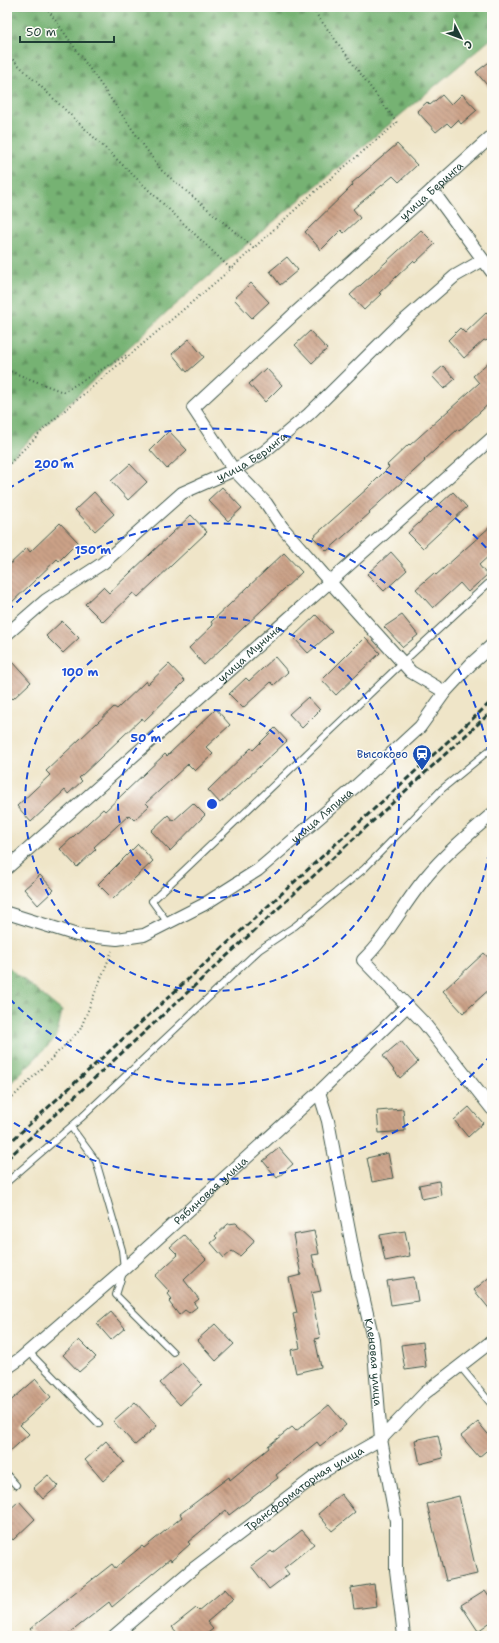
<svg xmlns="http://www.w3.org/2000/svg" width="499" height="1643" font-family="'Shantell Sans',sans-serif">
	<defs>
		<pattern id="forest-firs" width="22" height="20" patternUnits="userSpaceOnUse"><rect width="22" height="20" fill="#76b273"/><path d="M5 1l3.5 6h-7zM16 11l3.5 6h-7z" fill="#60925f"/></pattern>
		<pattern id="building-back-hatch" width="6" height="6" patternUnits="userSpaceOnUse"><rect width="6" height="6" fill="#cba187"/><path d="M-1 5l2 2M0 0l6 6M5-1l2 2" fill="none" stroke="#a4846f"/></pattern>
	</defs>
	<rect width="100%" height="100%" fill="#fdfcf7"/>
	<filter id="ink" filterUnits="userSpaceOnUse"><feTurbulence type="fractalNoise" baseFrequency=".025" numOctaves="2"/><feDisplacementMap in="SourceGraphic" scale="8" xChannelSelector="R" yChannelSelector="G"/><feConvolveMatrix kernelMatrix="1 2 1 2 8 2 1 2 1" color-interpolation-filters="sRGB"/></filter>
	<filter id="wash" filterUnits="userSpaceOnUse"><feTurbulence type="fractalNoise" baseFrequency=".012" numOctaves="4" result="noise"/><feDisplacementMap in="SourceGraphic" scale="16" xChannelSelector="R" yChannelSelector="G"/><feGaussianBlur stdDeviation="0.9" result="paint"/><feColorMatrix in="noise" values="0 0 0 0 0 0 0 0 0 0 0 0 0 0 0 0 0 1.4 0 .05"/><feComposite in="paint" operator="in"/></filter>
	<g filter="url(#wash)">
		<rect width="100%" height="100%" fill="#efe5c8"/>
		<path fill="url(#forest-firs)" stroke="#4a7854" d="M7 7H492V38L171 308 7 461Z
			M7 966 62 1011 56 1038 7 1087Z"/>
		<g id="blocks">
			<path fill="url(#building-back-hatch)" d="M492 60V91L476 72Z
				M462 94 477 110 461 124 458 120 451 127 447 123 436 132 417 111 427 102 430 105 442 95 451 105Z
				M397 144 417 165 399 182 393 176 353 209 360 218 344 233 341 230 321 250 305 232 353 185 352 183Z
				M421 230 435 244 415 263 413 261 379 293 381 294 364 310 350 295Z
				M287 257 298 270 280 285 270 271Z
				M251 283 269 302 252 318 234 299Z
				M487 312 492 317V335L486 341 484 340 464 358 448 340 460 328 465 333Z
				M310 331 327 349 312 363 295 345Z
				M189 339 204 357 187 372 172 354Z
				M492 359V401L459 431 458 429 424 460 425 461 369 512 370 513 327 551 313 537 368 488 389 467 387 465 409 444 410 445 479 383 473 376Z
				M443 366 455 379 444 389 432 376Z
				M266 368 282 385 265 402 249 384Z
				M169 431 187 450 167 469 150 450Z
				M130 464 147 482 128 500 111 481Z
				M222 487 242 508 228 521 208 500Z
				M94 492 114 514 95 531 75 510Z
				M453 492 467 507 423 548 408 533Z
				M191 515 207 532 138 597 133 593 103 622 85 604 103 587 109 593Z
				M60 523 78 542 59 561 57 559 7 607V567L27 548 30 552Z
				M492 525V553L479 565 487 575 468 592 460 583 433 608 416 589 434 573 436 575Z
				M391 552 407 570 384 591 367 574Z
				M284 553 302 572 204 665 189 648 213 625 211 622Z
				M316 615 332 632 308 653 293 637Z
				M402 615 418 635 403 647 384 627Z
				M62 621 79 638 63 653 46 636Z
				M365 637 380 653 336 695 322 680Z
				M275 657 288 672 274 685 271 682 243 708 229 694 246 678 249 681Z
				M13 662 31 682 13 699 7 693V668Z
				M169 664 185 681 144 721 142 718 79 778 82 781 68 794 65 790 31 822 17 806 50 775 46 771 114 707 117 709 146 681 148 684Z
				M308 697 320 710 302 728 289 714Z
				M216 709 230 725 206 747 213 754 195 771 188 764 146 803 149 806 134 820 129 815 94 847 96 849 77 867 60 849 103 809 105 811 165 754 167 756Z
				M275 728 287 741 220 803 208 790 251 748 253 750Z
				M193 803 205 815 170 851 151 831 168 815 173 821Z
				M138 844 153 861 113 899 98 884Z
				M40 875 54 890 38 905 24 889Z
				M484 953 492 962V987L463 1013 443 991Z
				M401 1041 418 1062 400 1078 383 1056Z
				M469 1107 483 1123 468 1137 454 1120Z
				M403 1109 405 1131 379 1133 377 1111Z
				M279 1148 293 1164 277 1178 263 1161Z
				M388 1153 393 1178 372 1182 367 1158Z
				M439 1181 441 1195 422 1199 419 1185Z
				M236 1223 254 1240 252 1244 240 1256 232 1251 224 1258 211 1243 217 1238 215 1236 228 1224Z
				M314 1231 319 1254 312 1255 321 1291 311 1293 320 1338 315 1339 321 1367 296 1373 291 1350 300 1348 293 1314 297 1313 289 1278 301 1275 293 1235Z
				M405 1231 410 1256 385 1261 380 1235Z
				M184 1235 206 1259 184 1280 199 1299 194 1303 197 1307 189 1313 185 1310 179 1315 169 1302 172 1299 168 1294 170 1292 155 1276 178 1255 170 1247Z
				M492 1275V1312L474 1290Z
				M414 1277 418 1301 391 1305 387 1281Z
				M111 1312 125 1328 111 1340 97 1324Z
				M215 1324 234 1344 216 1361 197 1340Z
				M79 1340 96 1357 79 1372 63 1355Z
				M423 1342 426 1367 405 1370 401 1345Z
				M182 1363 202 1384 180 1405 160 1383Z
				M36 1379 51 1397 20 1425 29 1434 7 1454V1404Z
				M135 1402 157 1426 135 1445 113 1421Z
				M329 1405 346 1425 320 1446 317 1442 276 1475 278 1478 229 1515 226 1510 188 1542 190 1544 171 1561 170 1559 112 1607 109 1602 66 1636H36L30 1629 112 1564 115 1568 142 1546 144 1548 182 1517 180 1514 229 1477 230 1480 269 1448 268 1446 292 1427 296 1431Z
				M478 1422 492 1439V1446L479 1457 461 1436Z
				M438 1435 443 1458 420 1464 415 1440Z
				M106 1441 124 1462 103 1481 85 1460Z
				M48 1475 58 1486 43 1499 33 1488Z
				M341 1494 355 1512 332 1531 318 1514Z
				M459 1496 477 1574 446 1581 427 1504Z
				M19 1501 35 1519 13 1540 7 1533V1512Z
				M302 1530 314 1544 284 1568 289 1574 269 1589 251 1566 271 1551 273 1553Z
				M374 1584 377 1606 354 1609 351 1588Z
				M225 1589 234 1599 207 1622 213 1629 204 1636H180L172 1627 196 1608 199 1611Z
				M485 1590 492 1600V1621L478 1631 461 1605Z"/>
		</g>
	</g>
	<g filter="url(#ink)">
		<use href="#blocks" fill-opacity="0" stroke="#3e564a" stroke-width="1"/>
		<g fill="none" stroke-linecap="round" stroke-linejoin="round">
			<defs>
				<path id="lane" d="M168 923 152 901 402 663 492 580
					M71 1127 96 1161 122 1250 124 1269 116 1295 173 1352
					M7 1182 81 1118 259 950 295 926 364 869 442 789 492 748
					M29 1352 99 1424
					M460 1366 492 1405
					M7 1475 16 1485"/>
				<g id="street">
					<path d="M432 190 492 272"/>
					<path id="s1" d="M7 634 46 600 103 563 182 493 234 470 264 452 309 414 399 325 455 276 483 260"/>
					<path id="s2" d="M445 692 411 672 330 582 282 527 266 503 234 470 193 408 292 316 492 136"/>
					<path d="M492 814C469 834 445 854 426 877 403 904 388 936 363 960L424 1023 492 1109"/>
					<path id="s3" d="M7 868 492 438"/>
					<path id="s4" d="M7 913 77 935 117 939 144 935 203 905 258 870 355 787 420 727 445 692 471 664 492 645"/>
					<path id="s5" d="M319 1092 328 1121 355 1262 373 1339 381 1439 396 1521V1570L404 1636"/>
					<path id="s6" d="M7 1368 20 1359 124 1269 319 1092 407 1006"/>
					<path id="s7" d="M114 1636 189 1572 317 1475 381 1439 425 1393 492 1341"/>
				</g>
			</defs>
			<use href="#lane" stroke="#3e564a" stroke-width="8"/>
			<use href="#street" stroke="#3e564a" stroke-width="14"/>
			<path stroke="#3e564a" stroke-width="2" stroke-dasharray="1 3" stroke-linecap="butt" d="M46 7 161 170 254 248
				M7 54 231 269
				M7 370 63 392 128 354
				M7 466 51 422 231 269 311 195 397 123 311 7
				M7 1103 80 1030 112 951"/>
			<use href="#lane" stroke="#fff" stroke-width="6"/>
			<use href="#street" stroke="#fff" stroke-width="12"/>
			<path stroke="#1f3d34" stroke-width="3" stroke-dasharray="6 3" stroke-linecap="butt" d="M7 1145 492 701
				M7 1159 492 711"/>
		</g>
	</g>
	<g fill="none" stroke="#1d4ed8" stroke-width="2" stroke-dasharray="7 5">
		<circle cx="212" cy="804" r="94"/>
		<circle cx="212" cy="804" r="187"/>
		<path d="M492 828A281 281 0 0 1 8 997M8 611A281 281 0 0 1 492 780"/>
		<path d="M491 1055A375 375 0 0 1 8 1119M8 489A375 375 0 0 1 491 553"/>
	</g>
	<defs>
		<symbol id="station-pin" viewBox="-11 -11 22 30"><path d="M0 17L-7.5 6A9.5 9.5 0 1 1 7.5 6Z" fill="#1a4fb4" stroke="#fdfcf7"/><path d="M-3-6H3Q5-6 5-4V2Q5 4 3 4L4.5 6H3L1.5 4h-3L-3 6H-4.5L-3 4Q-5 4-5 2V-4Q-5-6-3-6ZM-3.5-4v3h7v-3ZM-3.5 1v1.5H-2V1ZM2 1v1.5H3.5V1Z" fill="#fff"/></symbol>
	</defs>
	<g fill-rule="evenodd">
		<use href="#station-pin" x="411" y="743" width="22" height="30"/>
	</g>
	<g text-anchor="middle" stroke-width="3" stroke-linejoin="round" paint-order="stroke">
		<g font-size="11" fill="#1f3d34" stroke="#fdfcf7">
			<text dy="4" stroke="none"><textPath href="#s2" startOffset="705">улица Беринга</textPath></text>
			<text dy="4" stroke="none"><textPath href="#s1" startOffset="304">улица Беринга</textPath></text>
			<text dy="4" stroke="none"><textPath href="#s3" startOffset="324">улица Мунина</textPath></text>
			<text dy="4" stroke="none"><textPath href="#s4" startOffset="356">улица Ляпина</textPath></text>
			<text dy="4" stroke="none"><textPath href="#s6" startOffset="270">Рябиновая улица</textPath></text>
			<text dy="4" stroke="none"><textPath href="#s5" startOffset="276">Кленовая улица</textPath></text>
			<text dy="4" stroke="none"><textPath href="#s7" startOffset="241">Трансформаторная улица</textPath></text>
		</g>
		<g font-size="11" fill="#164399" stroke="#fdfcf7" text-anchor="end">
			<text x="408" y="758">Высоково</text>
		</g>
	</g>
	<circle cx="212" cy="804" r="6" fill="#1d4ed8" stroke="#fdfcf7" stroke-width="2"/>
	<g font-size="12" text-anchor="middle" font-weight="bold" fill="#1d4ed8" stroke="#fdfcf7" stroke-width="3" stroke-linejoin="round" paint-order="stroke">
		<text x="54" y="468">200 m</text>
		<text x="93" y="554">150 m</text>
		<text x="80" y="676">100 m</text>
		<text x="146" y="742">50 m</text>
	</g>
	<rect width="499" height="1643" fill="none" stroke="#fdfcf7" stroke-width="24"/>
	<g transform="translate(461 38) rotate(132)" stroke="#fdfcf7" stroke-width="3" paint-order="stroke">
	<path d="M0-3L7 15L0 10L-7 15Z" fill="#1f3d34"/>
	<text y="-6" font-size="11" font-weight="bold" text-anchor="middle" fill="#1f3d34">С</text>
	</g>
	<path d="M20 36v6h94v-6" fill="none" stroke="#1f3d34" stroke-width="2"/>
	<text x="26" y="36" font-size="12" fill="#1f3d34" stroke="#fdfcf7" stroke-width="3" paint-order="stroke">50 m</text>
</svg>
